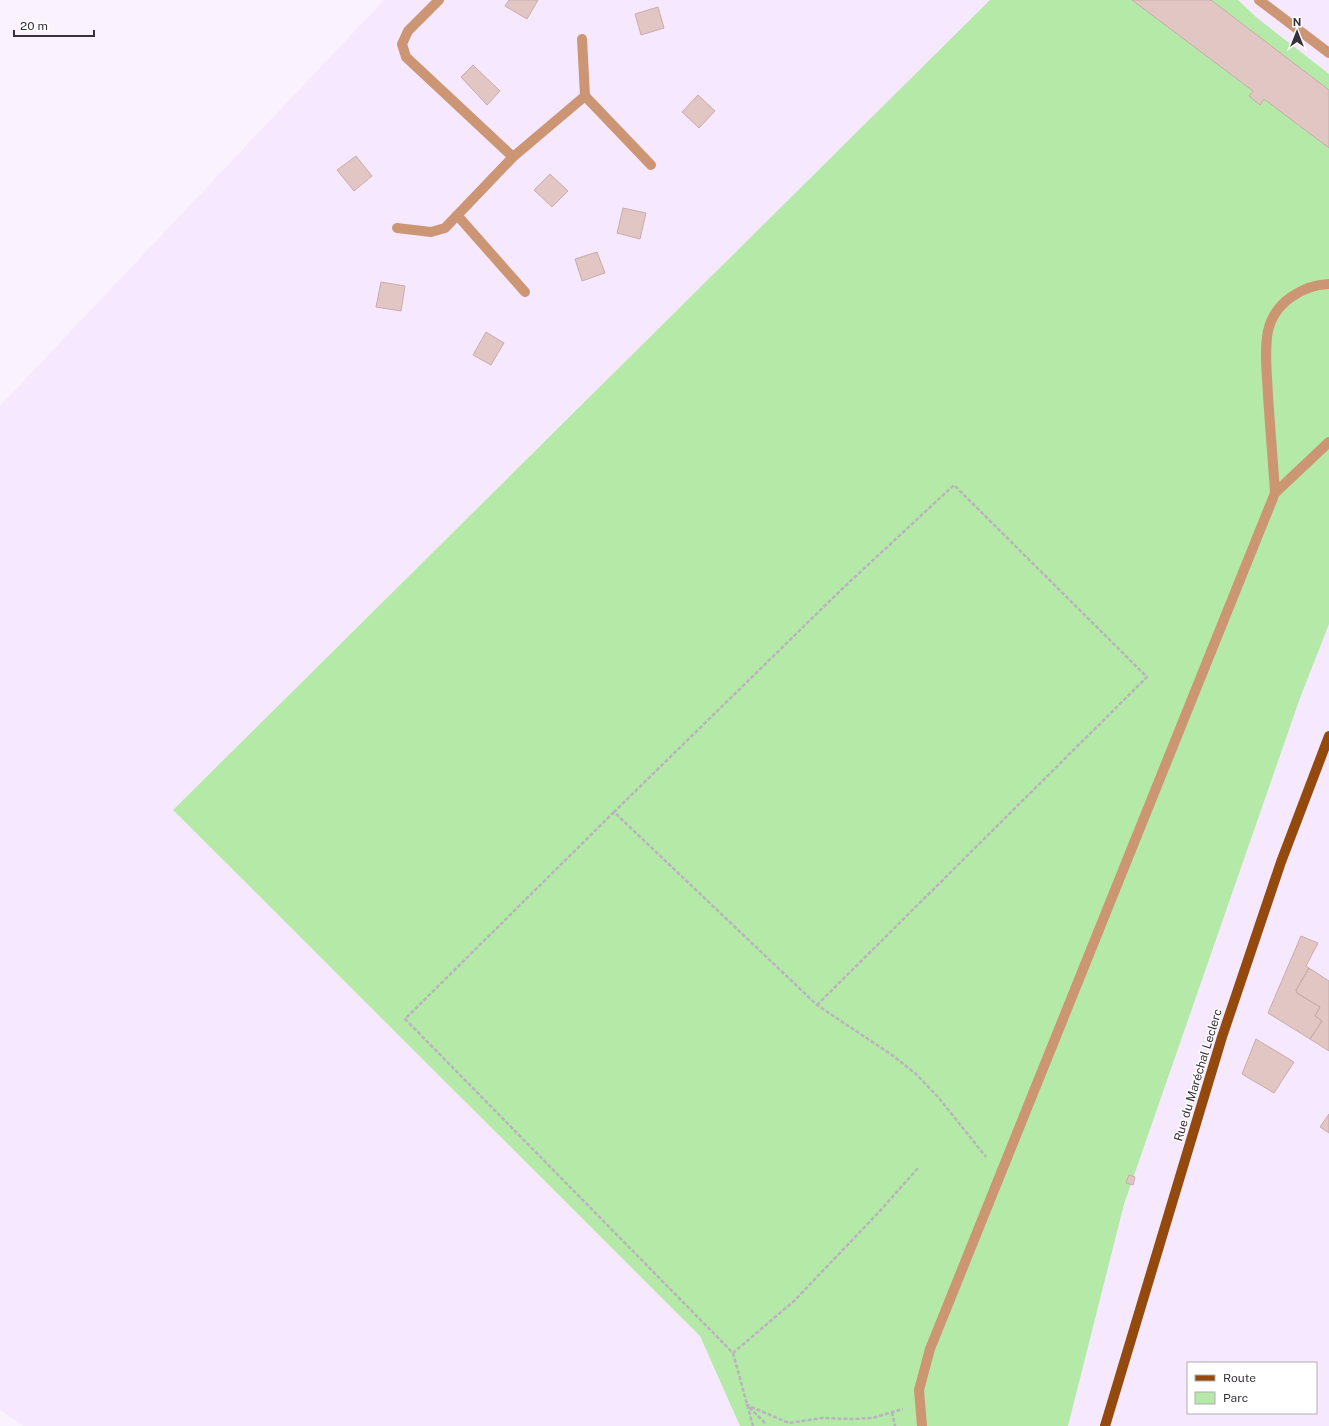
<svg xmlns="http://www.w3.org/2000/svg" width="1329" height="1426" font-family="'Public Sans',sans-serif">
	<rect width="100%" height="100%" fill="#faf2ff"/>
	<path fill="#f6e9ff" fill-rule="evenodd" d="M384 0H1329V1426H24L0 1410V406ZM1188 1363H1316V1413H1188Z"/>
	<path fill="#b4e9a7" d="M990 0H1238L1256 17 1329 74V624L1300 698 1124 1204 1068 1426H740L700 1336 173 810Z"/>
	<path fill="#e1c6c4" stroke="#c7acab" d="M509 0H538L527 19 505 6Z
		M1132 0H1211L1329 90V148L1264 99 1260 105 1249 96 1253 91Z
		M658 7 664 28 641 35 635 14Z
		M473 65 500 91 487 105 461 77Z
		M698 95 715 111 699 128 682 112Z
		M356 156 372 176 354 191 337 170Z
		M550 174 568 191 552 207 534 190Z
		M623 208 646 213 640 239 617 233Z
		M597 252 605 273 582 281 575 259Z
		M381 282 405 286 401 311 376 307Z
		M486 332 504 343 491 365 473 355Z
		M1301 936 1318 943 1306 966 1309 968 1296 990 1297 993 1320 1007 1315 1016 1322 1021 1310 1039 1268 1013Z
		M1309 968 1329 981V1051L1310 1039 1322 1021 1315 1016 1320 1007 1297 993 1296 990Z
		M1256 1039 1294 1062 1274 1093 1242 1074Z
		M1329 1114V1133L1320 1127Z
		M1129 1175 1135 1177 1133 1185 1126 1183Z"/>
	<g fill="none" stroke-linecap="round" stroke-linejoin="round">
		<path stroke="#bab3be" stroke-width="2.5" stroke-dasharray="4 2" stroke-linecap="butt" d="M614 812 405 1019 733 1353 794 1301 879 1212 918 1168
			M817 1005 1147 677 954 485 842 589 614 812 817 1005 892 1055 916 1074 938 1097 986 1157
			M733 1353 753 1426
			M892 1412 895 1426
			M765 1423 747 1405 789 1423 822 1418 853 1419 872 1418 903 1409"/>
		<path stroke="#cc9675" stroke-width="10" d="M585 96 651 165
			M513 157 585 96 582 39
			M457 215 525 292
			M397 228 431 232 445 228 513 157 406 57 402 44 408 31 439 0
			M1275 493C1273 460 1270 428 1268 395 1267 374 1264 351 1268 331 1274 303 1302 285 1329 284
			M922 1426 919 1390 930 1349 1275 493 1329 442"/>
		<path stroke="#cc9675" stroke-width="10" d="M1259 0 1329 53"/>
		<path stroke="#94490d" stroke-width="10" d="M1105 1426 1222 1037 1281 862 1329 736"/>
	</g>
	<g text-anchor="middle" stroke-width="3" stroke-linejoin="round" paint-order="stroke">
		<g font-size="12" fill="#37323a" stroke="#fff">
			<text transform="translate(1198 1075) rotate(-73)" y="4">Rue du Maréchal Leclerc</text>
		</g>
	</g>
	<rect x="1187" y="1362" width="130" height="52" fill="#ffffff" stroke="#afadb0"/>
	<rect x="1195" y="1375" width="20" height="6" fill="#94490d" stroke="#afadb0"/>
	<text x="1223" y="1382" font-size="12" fill="#37323a">Route</text>
	<rect x="1195" y="1392" width="20" height="12" fill="#b4e9a7" stroke="#afadb0"/>
	<text x="1223" y="1402" font-size="12" fill="#37323a">Parc</text>
	<g transform="translate(1297 32)" stroke="#ffffff" stroke-width="3" paint-order="stroke">
	<path d="M0-3L7 15L0 10L-7 15Z" fill="#37323a"/>
	<text y="-6" font-size="11" font-weight="bold" text-anchor="middle" fill="#37323a">N</text>
	</g>
	<path d="M14 30v6h80v-6" fill="none" stroke="#37323a" stroke-width="2"/>
	<text x="20" y="30" font-size="12" fill="#37323a" stroke="#ffffff" stroke-width="3" paint-order="stroke">20 m</text>
</svg>
